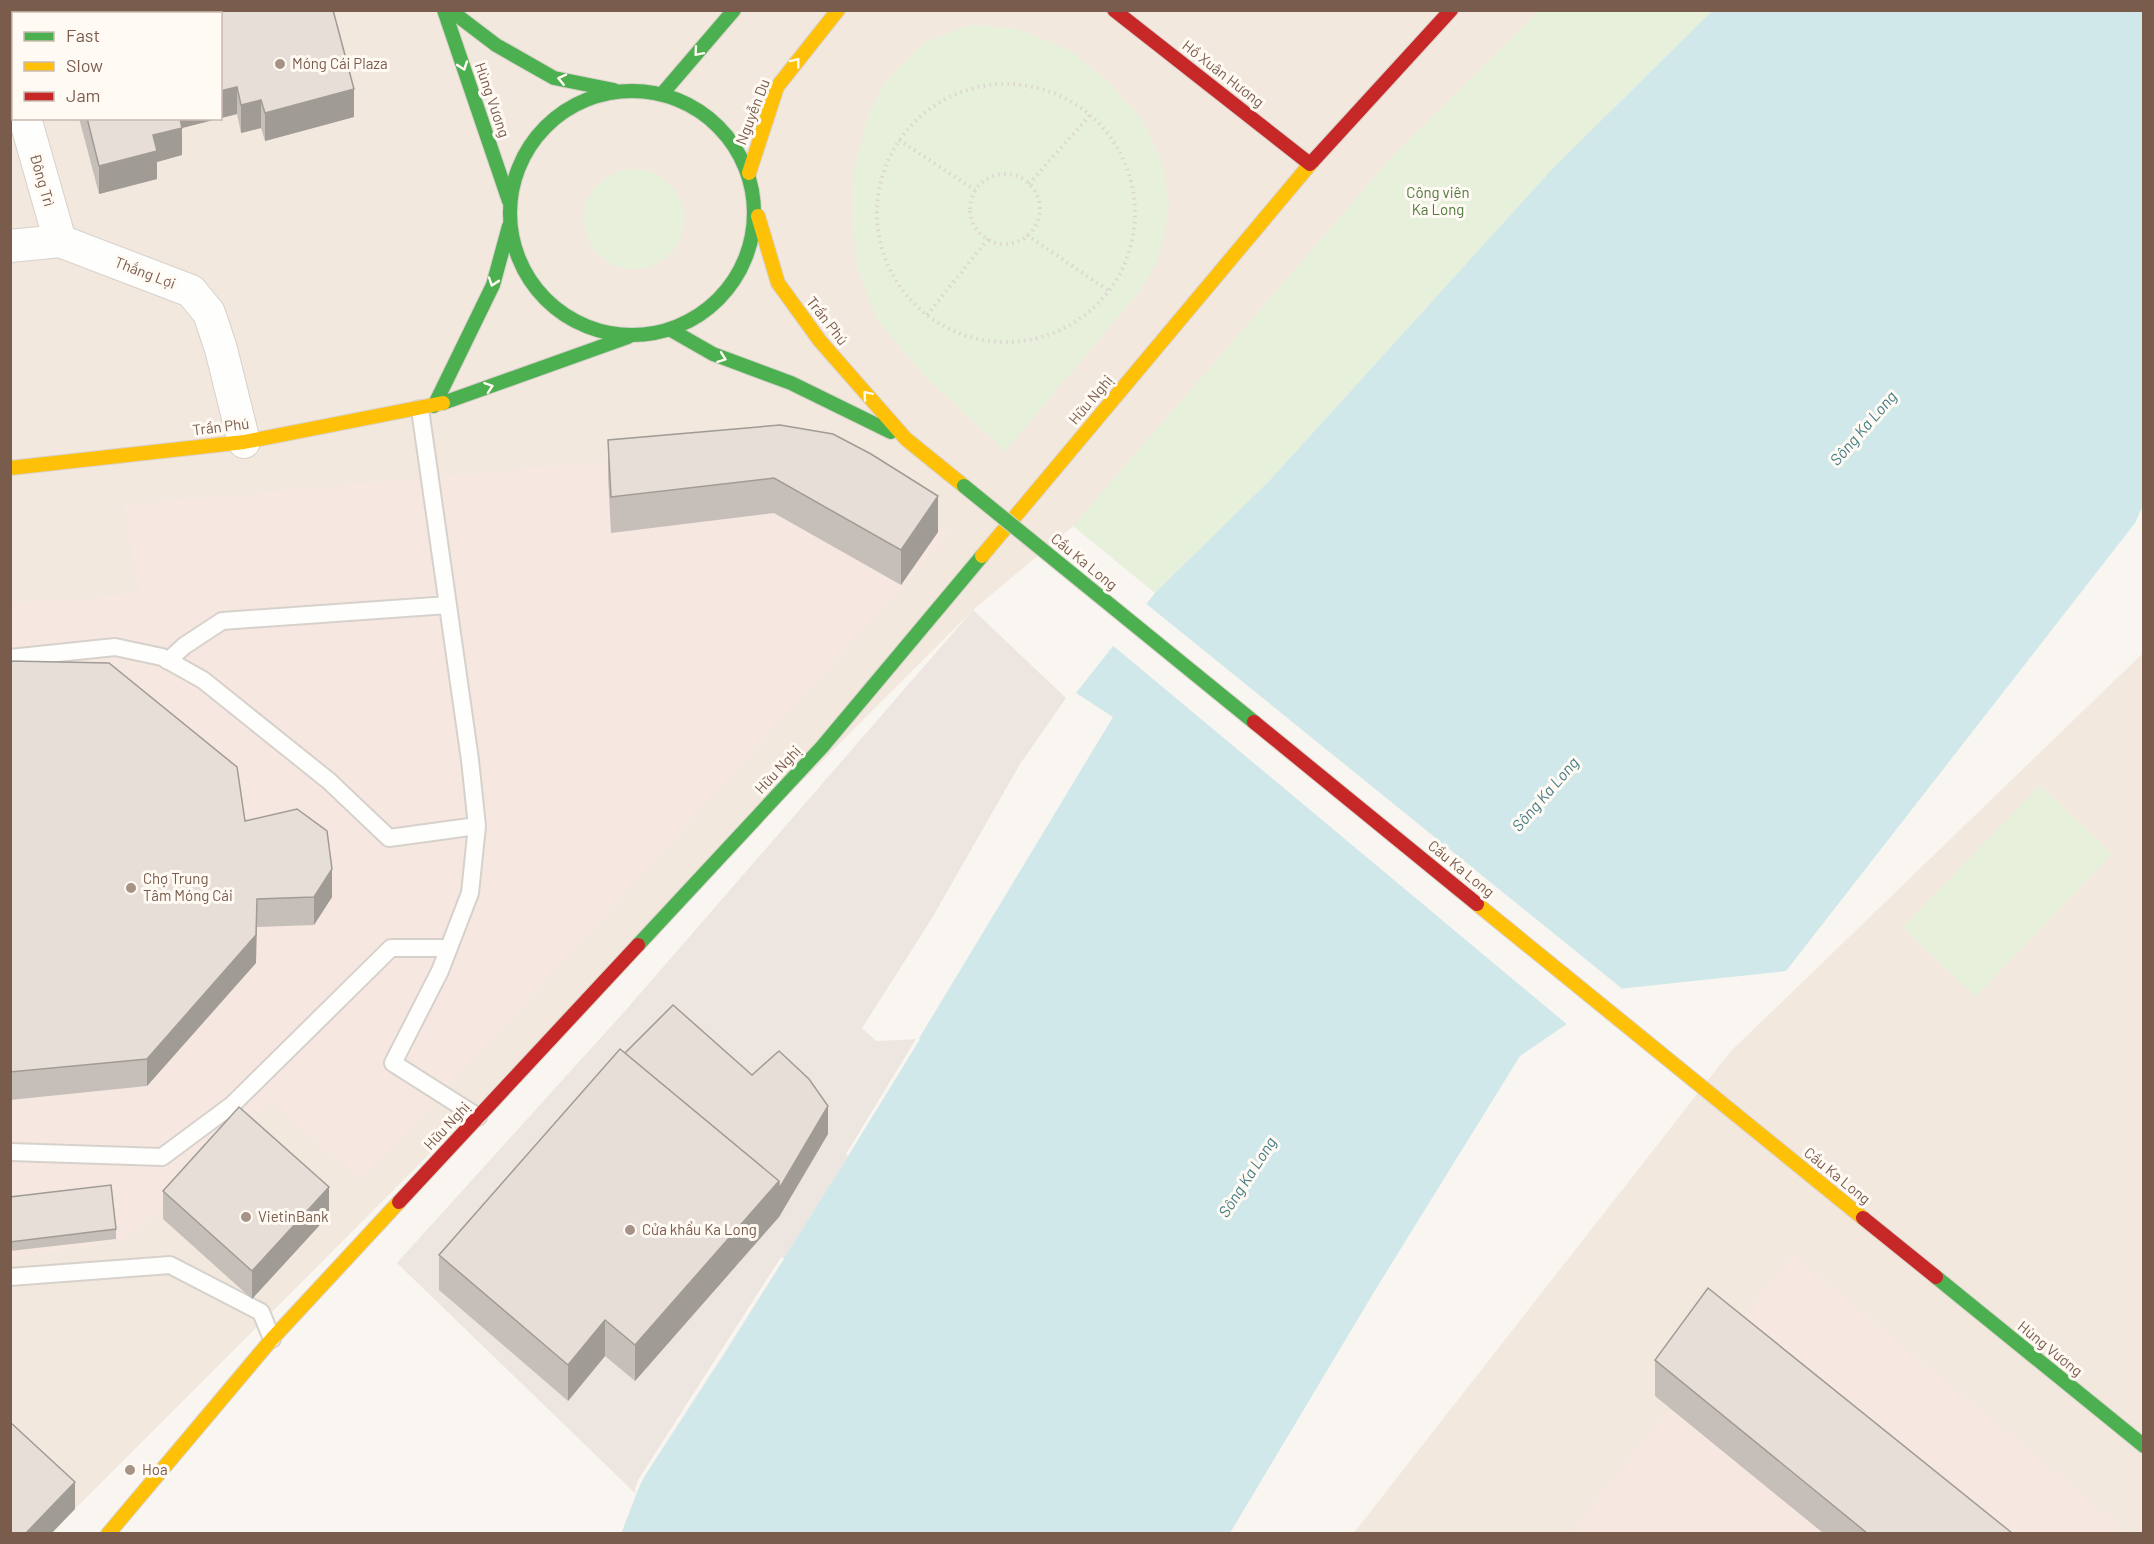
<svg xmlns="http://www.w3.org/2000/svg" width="2154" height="1544" font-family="Barlow,sans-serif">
	<rect width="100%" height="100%" fill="#f9f5f0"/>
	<path fill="#f2e8de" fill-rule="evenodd" d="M10 11H1591L1073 526 973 610 50 1534 10 1533ZM14 14H220V118H14Z
		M2143 653V1533L1353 1534 1730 1052Z"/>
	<path fill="#f6e8e1" d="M728 451 892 492 950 533 603 917 362 1181 271 1102 125 1241 11 1258 10 604 140 594 124 505Z
		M1793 1255 2128 1533 1569 1534Z"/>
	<path fill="#ede5e0" d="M973 610 1066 698 1020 764 932 918 862 1028 876 1041 920 1039 784 1259 641 1482 636 1494 397 1263 625 1011Z"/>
	<path fill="#e7f0db" d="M1539 11H1712L1553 168 1270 480 1155 593 1073 526 1392 157Z
		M971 25 1017 29 1067 49 1106 79 1143 121 1163 165 1169 206 1163 240 1156 265 1139 292 1005 451 928 379 877 320 857 265 852 219 854 167 868 116 885 82 926 41Z
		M584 219a50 50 0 1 1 100 0a50 50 0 1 1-100 0Z
		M2040 785 2112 854 1975 997 1903 927Z"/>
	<path fill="#d0e8ea" d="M1712 11H2143L2144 503 2135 523 1786 971 1618 989 1520 1056 1374 1292 1230 1533 621 1534 641 1482 728 1348 848 1156 1113 717 1076 693 1155 593 1270 480 1553 168Z"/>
	<path fill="#f9f5f0" d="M1144 602 1625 991 1619 992 1569 1026 1111 644Z
		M916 1039H920L848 1156 846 1154Z
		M781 1257 784 1259 645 1475 636 1494 635 1489 638 1480Z"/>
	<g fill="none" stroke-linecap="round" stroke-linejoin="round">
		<defs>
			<path id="lane" d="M420 409 470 760 477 826 470 893 440 971 393 1063 478 1117
				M10 658 115 647 162 657 203 680 329 781 389 838 477 826
				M168 661 184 646 222 621 448 605
				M10 1152 162 1157 232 1105 391 948H449
				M10 1277 170 1265 261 1312 272 1339"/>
			<path id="street" d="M10 71 14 81
				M25 118 60 241
				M10 246 60 241 191 291 209 313 221 349 244 442"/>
			<path id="fast" d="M444 10 509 201
				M450 10 496 45 554 78 614 90
				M510 213a122 122 0 1 1 244 0a122 122 0 1 1-244 0Z
				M662 94 734 10
				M671 330 713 354 791 383 891 432
				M443 403 628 337
				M434 406 493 285 509 226
				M638 945 822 747 982 556
				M1936 1277 2144 1446"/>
			<path id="slow" d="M749 173 777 87 838 10
				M758 216 778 283 820 341 906 439 964 486
				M10 468 244 442 443 403
				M982 556 1312 162
				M108 1534 272 1339 399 1202"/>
			<path id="jam" d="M1114 10 1310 164
				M1312 162 1451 10
				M399 1202 638 945"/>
		</defs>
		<use href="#lane" stroke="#d7d1cb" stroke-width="20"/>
		<use href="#street" stroke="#d7d1cb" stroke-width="34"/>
		<use href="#fast" stroke="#d9d2cb" stroke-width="16"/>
		<use href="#slow" stroke="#d9d2cb" stroke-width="16"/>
		<use href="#jam" stroke="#d9d2cb" stroke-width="16"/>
		<path stroke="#dcd5d0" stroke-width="4" stroke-dasharray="1.5 4.5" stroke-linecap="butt" d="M877 213a129 129 0 1 1 258 0a129 129 0 1 1-258 0Z
			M899 140 975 190
			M970 209a35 35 0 1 1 70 0a35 35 0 1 1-70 0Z
			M1029 184 1090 115
			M1027 235 1109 291
			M927 315 988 239"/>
		<use href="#lane" stroke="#fefefd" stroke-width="16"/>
		<use href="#street" stroke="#fefefd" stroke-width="32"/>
		<use href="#fast" stroke="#4caf50" stroke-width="14"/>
		<use href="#slow" stroke="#ffc107" stroke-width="14"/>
		<use href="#jam" stroke="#c62828" stroke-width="14"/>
		<defs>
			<path id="fast-bridge" d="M964 486 1254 722"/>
			<path id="slow-bridge" d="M1477 904 1863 1218"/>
			<path id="jam-bridge" d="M1254 722 1477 904
				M1863 1218 1936 1277"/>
		</defs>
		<use href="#fast-bridge" stroke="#d9d2cb" stroke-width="16" stroke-linecap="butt"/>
		<use href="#slow-bridge" stroke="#d9d2cb" stroke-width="16" stroke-linecap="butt"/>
		<use href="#jam-bridge" stroke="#d9d2cb" stroke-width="16" stroke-linecap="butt"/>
		<use href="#fast-bridge" stroke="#4caf50" stroke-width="14"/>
		<use href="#slow-bridge" stroke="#ffc107" stroke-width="14"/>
		<use href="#jam-bridge" stroke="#c62828" stroke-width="14"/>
	</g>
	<path fill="#c6bfb9" d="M50 10H333L354 117 265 141 261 128 241 133 237 114 182 128V155L157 162V179L99 194 79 118H220V14H51Z
		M780 425 938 532 901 585 774 513 611 533 608 476V440Z
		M10 661 245 821 332 897 314 925 257 927 256 963 147 1086 10 1100Z
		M625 1053 752 1075 828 1134 779 1217 635 1381 605 1356 568 1401 439 1290V1255Z
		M163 1191 329 1215 252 1299 163 1219Z
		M10 1197 116 1229V1239L10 1251Z
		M1655 1360 2012 1533H1823L1655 1396Z"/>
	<path fill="#a19b96" d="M237 87V114L182 128V155L157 162V179L99 194V166L153 135 176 118H220V91Z
		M354 89V117L265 141V113Z
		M261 100V128L241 133V105Z
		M938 496V532L901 585V550Z
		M332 869V897L314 925V897Z
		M257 899 256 963 147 1086V1059Z
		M828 1106V1134L779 1217V1189Z
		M779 1181V1217L635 1381V1345Z
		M329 1187V1215L252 1299V1271Z
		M605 1320V1356L568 1401V1365Z
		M75 1482V1509L52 1533H26Z"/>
	<path fill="#e6ded7" stroke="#a19b96" stroke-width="1.5" d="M58 10H333L354 89 265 113 261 100 241 105 237 87 220 91V14H59Z
		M87 118H180L182 128 153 135 157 151 99 166Z
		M780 425 833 434 871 454 938 496 901 550 774 478 611 497 608 440Z
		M10 661 109 663 237 767 245 821 297 809 327 831 332 869 314 897 257 899 256 935 147 1059 10 1072Z
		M673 1005 752 1075 779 1051 809 1079 828 1106 779 1189V1181L625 1053Z
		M620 1049 779 1181 635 1345 605 1320 568 1365 439 1255Z
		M239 1107 329 1187 252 1271 163 1191Z
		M111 1185 116 1229 10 1242V1197Z
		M1708 1288 2012 1533H1867L1655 1360Z
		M10 1422 75 1482 26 1533H10Z"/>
	<defs><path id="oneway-chevron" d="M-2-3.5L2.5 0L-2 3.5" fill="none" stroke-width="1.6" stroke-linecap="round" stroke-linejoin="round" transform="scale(1.5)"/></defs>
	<g stroke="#fffaf3">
		<use href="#oneway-chevron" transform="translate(698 52) rotate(131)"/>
		<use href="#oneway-chevron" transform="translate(796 62) rotate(-52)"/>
		<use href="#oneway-chevron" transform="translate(463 66) rotate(71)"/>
		<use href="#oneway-chevron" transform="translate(562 79) rotate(-167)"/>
		<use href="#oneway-chevron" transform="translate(493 282) rotate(109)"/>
		<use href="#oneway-chevron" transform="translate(722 358) rotate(20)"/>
		<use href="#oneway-chevron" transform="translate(489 387) rotate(-19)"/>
		<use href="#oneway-chevron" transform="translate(867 395) rotate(-131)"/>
	</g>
	<g fill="#a69286" stroke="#fffaf3" stroke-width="2">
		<circle cx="280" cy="64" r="6"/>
		<circle cx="131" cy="888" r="6"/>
		<circle cx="246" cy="1217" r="6"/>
		<circle cx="630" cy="1230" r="6"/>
		<circle cx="130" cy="1470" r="6"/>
	</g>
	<g text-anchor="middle" stroke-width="6" stroke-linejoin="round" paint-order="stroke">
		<g font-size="15" fill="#7a5c4d" stroke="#fffaf3" text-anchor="start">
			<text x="292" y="69">Móng Cái Plaza</text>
			<text x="143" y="884">Chợ Trung<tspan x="143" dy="17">Tâm Móng Cái</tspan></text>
			<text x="258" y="1222">VietinBank</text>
			<text x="642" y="1235">Cửa khẩu Ka Long</text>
			<text x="142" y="1475">Hoa</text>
		</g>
		<g font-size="15" fill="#7a5c4d" stroke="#fffaf3">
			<text transform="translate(1223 74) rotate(38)" y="5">Hồ Xuân Hương</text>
			<text transform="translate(492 100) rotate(71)" y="5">Hùng Vương</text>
			<text transform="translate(753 112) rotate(-69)" y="5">Nguyễn Du</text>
			<text transform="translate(42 180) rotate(74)" y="5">Đông Trì</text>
			<text transform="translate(145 273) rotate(21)" y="5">Thắng Lợi</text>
			<text transform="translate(827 321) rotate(52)" y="5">Trần Phú</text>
			<text transform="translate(1091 400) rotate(-50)" y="5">Hữu Nghị</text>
			<text transform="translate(221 427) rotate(-7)" y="5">Trần Phú</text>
			<text transform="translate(1084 562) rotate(39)" y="5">Cầu Ka Long</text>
			<text transform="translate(778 770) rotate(-47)" y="5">Hữu Nghị</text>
			<text transform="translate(1461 869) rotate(39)" y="5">Cầu Ka Long</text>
			<text transform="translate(447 1126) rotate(-47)" y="5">Hữu Nghị</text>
			<text transform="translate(1837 1176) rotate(39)" y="5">Cầu Ka Long</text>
			<text transform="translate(2050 1349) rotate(39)" y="5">Hùng Vương</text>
		</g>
		<g font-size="15" fill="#537a41" stroke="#fffaf3">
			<text x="1438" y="198">Công viên<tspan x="1438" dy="17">Ka Long</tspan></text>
		</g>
		<g font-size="16" font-style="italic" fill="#437c86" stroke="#fffaf3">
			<text transform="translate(1863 428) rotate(-49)" y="6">Sông Ka Long</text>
			<text transform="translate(1545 794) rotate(-49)" y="6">Sông Ka Long</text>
			<text transform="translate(1247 1177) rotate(-57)" y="6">Sông Ka Long</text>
		</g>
	</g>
	<rect width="2154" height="1544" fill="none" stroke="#7a5c4d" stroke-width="24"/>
	<rect x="12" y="12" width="210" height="108" fill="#fffaf3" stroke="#cabbb1" stroke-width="1.5"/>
	<rect x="24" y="32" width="30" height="9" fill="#4caf50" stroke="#cabbb1" stroke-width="1.5"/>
	<text x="66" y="42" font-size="18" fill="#7a5c4d">Fast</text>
	<rect x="24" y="62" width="30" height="9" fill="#ffc107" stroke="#cabbb1" stroke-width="1.5"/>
	<text x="66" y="72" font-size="18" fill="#7a5c4d">Slow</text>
	<rect x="24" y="92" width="30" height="9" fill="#c62828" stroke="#cabbb1" stroke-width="1.5"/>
	<text x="66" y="102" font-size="18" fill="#7a5c4d">Jam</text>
</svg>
